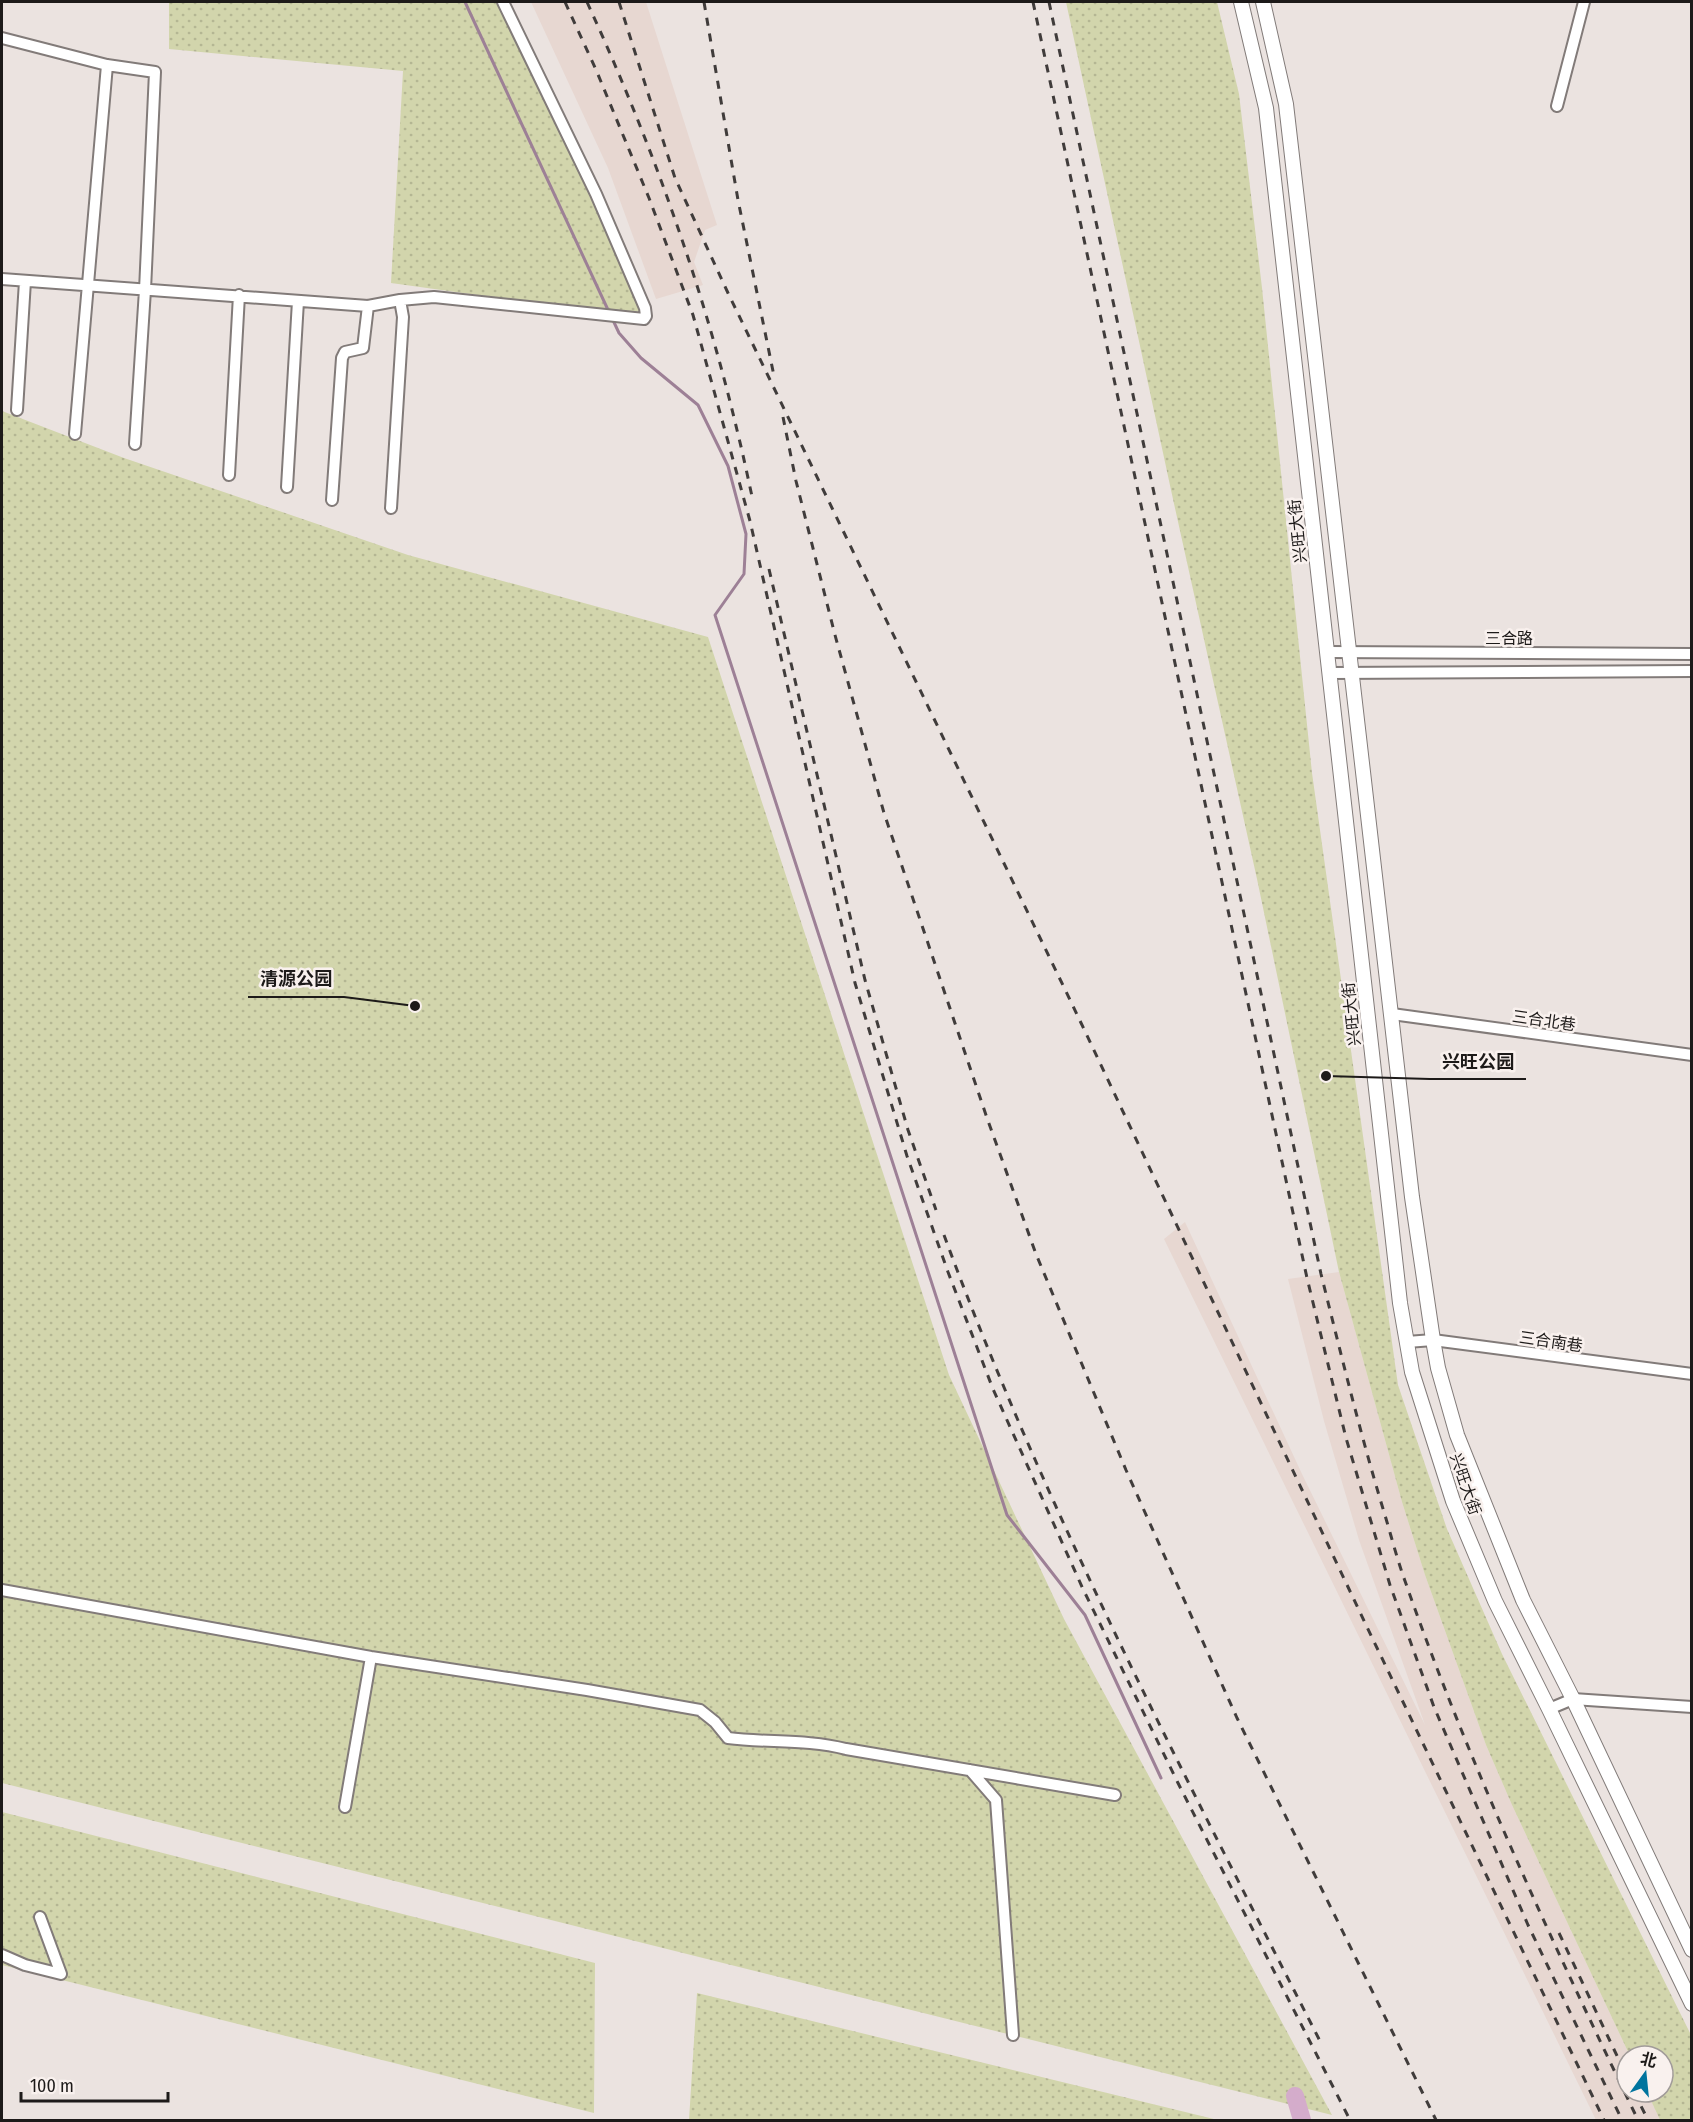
<svg xmlns="http://www.w3.org/2000/svg" width="1693" height="2122" font-family="'Fira Sans Condensed','Noto Sans SC',sans-serif">
	<defs>
		<pattern id="park-dots" width="8" height="8" patternUnits="userSpaceOnUse" patternTransform="scale(1.5)"><rect width="8" height="8" fill="#d2d5ac"/><path d="M2 2h.1M6 6h.1" fill="none" stroke="#b4b693" stroke-width="1.8" stroke-linecap="round"/></pattern>
	</defs>
	<rect width="100%" height="100%" fill="#ebe3e0"/>
	<path fill="#e7d7d1" d="M531 2H646L717 225 705 230 694 262 703 285 656 299 608 168Z
		M1185 1222 1302 1474 1425 1725 1359 1540 1324 1421 1288 1279 1339 1272 1402 1502 1425 1575 1486 1745 1512 1805 1630 2056H1627V2092H1647L1660 2120H1596L1164 1239Z"/>
	<path fill="url(#park-dots)" d="M169 2H503L644 318 391 283 403 71 169 49Z
		M1066 2H1217L1239 94 1262 288 1312 773 1398 1385 1447 1529 1502 1654 1691 2035V2120H1660L1647 2092H1663V2056H1630L1512 1805 1486 1745 1425 1575 1402 1502 1339 1272 1257 879 1171 490Z
		M2 411 124 458 408 555 708 637 949 1375 1064 1619 1332 2115 2 1783Z
		M2 1812 595 1963 594 2113 2 1965Z
		M697 1993 1218 2120H689Z"/>
	<g fill="none" stroke-linecap="round" stroke-linejoin="round">
		<path stroke="#9d8096" stroke-width="3" d="M465 2 609 312
			M612 318 619 333 641 358 698 405 728 466 746 534 744 574 715 615 1007 1515 1085 1615 1161 1778"/>
		<path stroke="#d4accb" stroke-width="18" d="M1295 2096 1302 2120"/>
		<defs>
			<path id="minor" d="M2 38 107 65 155 72 145 290 135 444
				M1557 106 1584 2
				M2 279 368 306 400 300 434 297 644 319 646 316 645 308 596 194 503 2
				M17 410 25 281
				M75 434 107 65
				M229 475 239 295
				M287 487 298 301
				M332 500 342 358 345 352 363 348 368 306
				M391 508 403 317 400 300
				M1327 652 1692 654
				M1330 673 1692 671
				M1392 1014 1692 1055
				M1407 1342 1433 1340 1692 1374
				M2 1590 371 1657 587 1690 700 1710 715 1722 728 1738C767 1743 807 1739 846 1749L1115 1795
				M1549 1709 1573 1699 1692 1707
				M970 1770 996 1800 1013 2035
				M345 1807 371 1657
				M2 1955 25 1965 61 1974 40 1917"/>
			<path id="major" d="M1241 2 1266 108 1400 1303 1412 1372 1453 1501 1495 1601 1549 1709 1692 2004
				M1263 2 1286 104 1412 1197 1433 1340 1438 1368 1457 1435 1523 1600 1573 1699 1692 1950"/>
		</defs>
		<use href="#minor" stroke="#827b79" stroke-width="14"/>
		<use href="#major" stroke="#827b79" stroke-width="16"/>
		<use href="#minor" stroke="#fff" stroke-width="10"/>
		<use href="#major" stroke="#fff" stroke-width="14"/>
		<path stroke="#403c3b" stroke-width="3" stroke-dasharray="8 8" stroke-linecap="butt" d="M565 2 597 72 649 198 693 315 750 521 855 983 907 1156 948 1272 993 1389 1083 1589 1178 1783 1350 2120
			M587 2C650 139 702 283 737 430 743 454 748 478 753 501
			M619 2 675 178 728 293 1073 1006 1366 1625 1604 2120
			M704 2 738 200 774 376
			M1033 2 1307 1278 1346 1438 1390 1585 1434 1707 1528 1925 1622 2120
			M1049 2 1321 1274C1341 1354 1360 1433 1384 1512 1391 1535 1397 1559 1405 1581 1470 1767 1553 1944 1638 2120
			M783 417 796 481 835 635 884 813 987 1118 1036 1254 1126 1470 1237 1718 1436 2120
			M769 569 865 980 908 1130 936 1210
			M944 1235C1047 1515 1187 1780 1322 2045
			M1559 1933 1627 2077
			M1634 2092 1648 2120"/>
	</g>
	<g text-anchor="middle" stroke-width="5" stroke-linejoin="round" paint-order="stroke">
		<g font-size="16" fill="#1d1a19" stroke="#f9f1ee">
			<text transform="translate(1297 531) rotate(-96)" y="6">兴旺大街</text>
			<text x="1509" y="644">三合路</text>
			<text transform="translate(1351 1014) rotate(-96)" y="6">兴旺大街</text>
			<text transform="translate(1544 1020) rotate(8)" y="6">三合北巷</text>
			<text transform="translate(1551 1341) rotate(8)" y="6">三合南巷</text>
			<text transform="translate(1466 1484) rotate(71)" y="6">兴旺大街</text>
		</g>
	</g>
	<path fill="none" stroke="#1d1a19" stroke-width="2" d="M415 1006L344 997H248M1326 1076L1430 1079H1526"/>
	<g fill="#1d1a19" stroke="#f9f1ee" stroke-width="2">
		<circle cx="415" cy="1006" r="6"/>
		<circle cx="1326" cy="1076" r="6"/>
	</g>
	<g font-size="18" text-anchor="middle" font-weight="bold" fill="#1d1a19" stroke="#f9f1ee" stroke-width="5" stroke-linejoin="round" paint-order="stroke">
		<text x="296" y="985">清源公园</text>
		<text x="1478" y="1068">兴旺公园</text>
	</g>
	<rect width="1693" height="2122" fill="none" stroke="#1d1a19" stroke-width="6"/>
	<g transform="translate(1645 2074) rotate(15)"><circle r="28" fill="#f9f1ee" stroke="#a19b99" stroke-width="1.5"/>
	<path d="M0-4.5L10 22L0 15L-10 22Z" fill="#00749e"/>
	<text y="-9" font-size="16" font-weight="bold" text-anchor="middle" fill="#1d1a19">北</text>
	</g>
	<path d="M21 2092v9h147v-9" fill="none" stroke="#1d1a19" stroke-width="3"/>
	<text x="30" y="2092" font-size="18" fill="#1d1a19" stroke="#f9f1ee" stroke-width="4.5" paint-order="stroke">100 m</text>
</svg>
